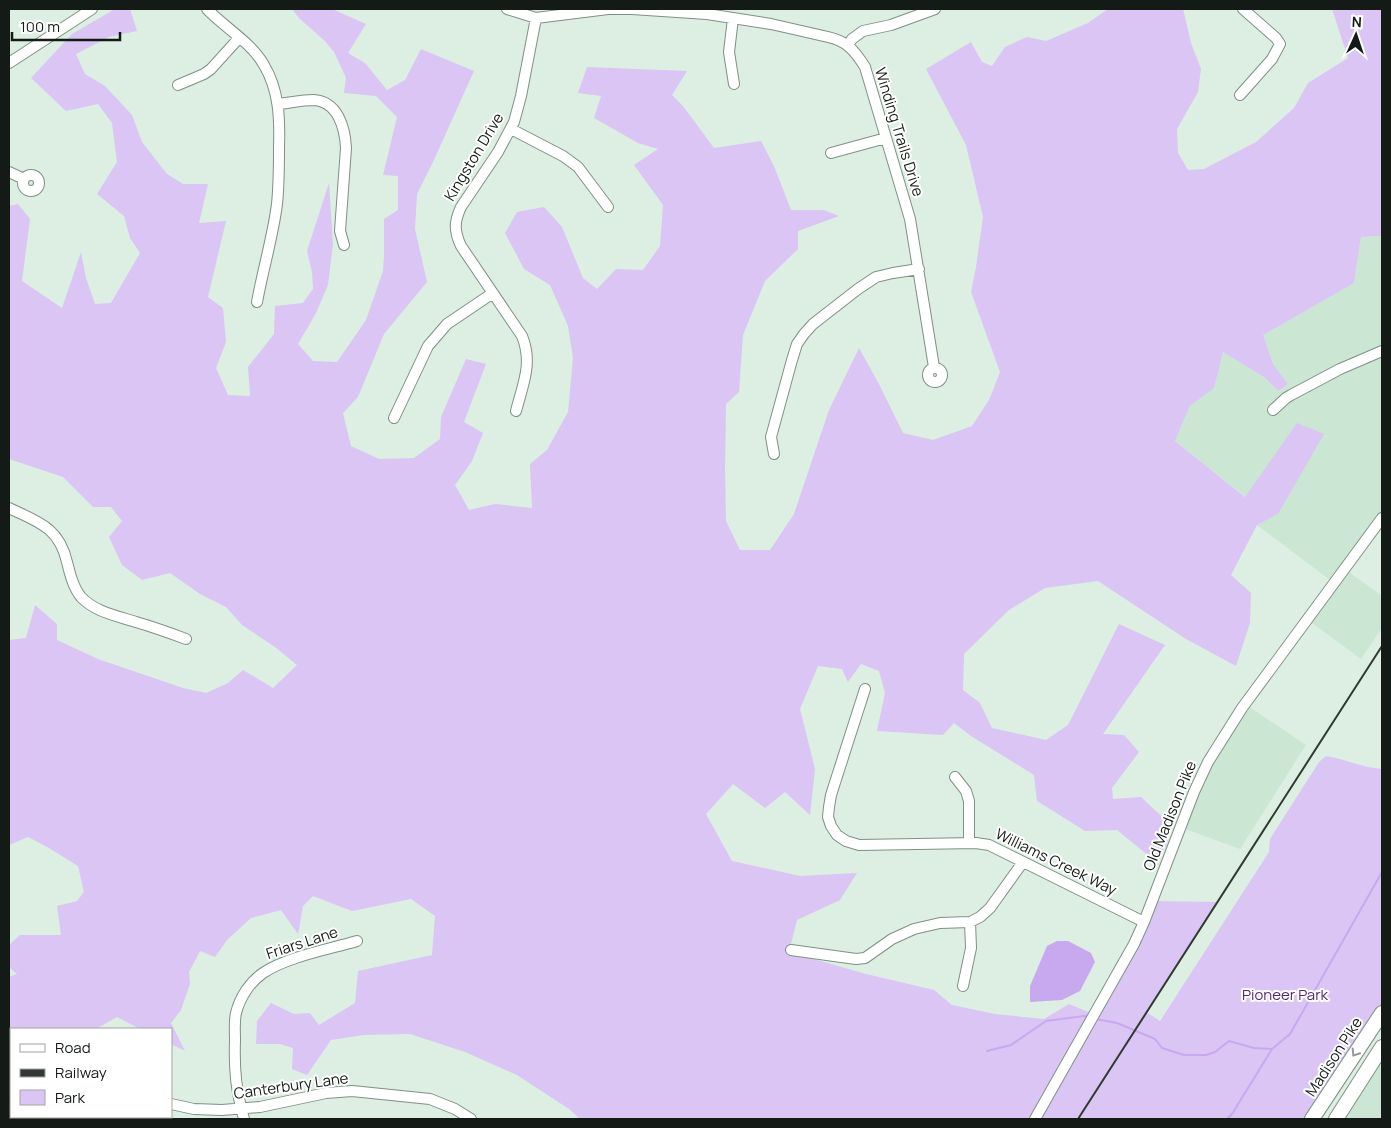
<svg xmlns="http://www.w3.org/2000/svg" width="1391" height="1128" font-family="Manrope,sans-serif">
	<rect width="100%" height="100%" fill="#dcefe2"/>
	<path fill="#cbe6d3" d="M1382 236V518L1345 569 1382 596V628L1361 659 1308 620 1334 583 1257 525 1278 514 1297 424 1246 497 1175 441 1190 406 1214 388 1223 351 1264 377 1278 391 1288 384 1273 364 1262 335 1354 283 1361 237Z
		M1245 704 1306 745 1240 849 1180 827 1194 792Z
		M1382 1047V1119H1336Z"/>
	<path fill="#dac5f5" d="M115 9H130L137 31 109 37 76 54 85 74 105 86 132 115 142 142 167 174 183 184H208L199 223 226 221 208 297 223 308 226 342 216 368 228 395 250 396 248 367 274 334 275 306 303 303 313 289 312 272 307 251 329 183 333 244 328 285 316 313 298 344 313 361 337 362 366 320 383 271 384 256V219L398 210V176L383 175 397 117 376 96 344 93 346 78 334 52 325 41 299 18 292 9H332L366 24 348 53 365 63 387 90 405 80 421 49 474 71 433 162 417 194 415 229 427 282 384 334 358 397 343 413 351 446 379 459 414 458 440 439 441 417 466 359 486 364 464 422 483 433 472 461 455 485 469 510 495 504 532 508 530 464 547 450 568 412 573 358 568 326 550 285 524 269 505 233 517 212 544 207 562 227 583 278 597 289 616 269 643 270 660 246 663 205 634 165 658 149 638 143 594 118 601 96 578 93 587 67 687 71 672 95 683 106 714 148 761 141 774 166 791 210H824L839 216 798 231V249L765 281 743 335 739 392 726 404 725 470 726 521 740 550H770L794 514 829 410 859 348 880 386 903 433 933 440 972 426 989 400 1000 372 971 292 976 267 983 217 966 145 926 69 971 42 982 62 992 66 1005 47 1027 37 1046 41 1088 23 1108 9H1183L1191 43 1201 69 1198 92 1177 129 1178 153 1188 170 1204 169 1256 142 1294 108 1308 83 1348 58 1332 9H1382V236L1361 237 1354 283 1263 335 1273 364 1288 384 1278 391 1264 377 1223 352 1214 388 1190 406 1175 441 1245 497 1297 423 1324 434 1278 514 1257 525 1231 575 1251 593 1250 623 1236 666 1186 639 1098 581 1045 588 1009 610 964 654 963 690 980 703 992 728 1046 740 1068 725 1119 624 1165 645 1103 734 1124 735 1139 752 1112 788 1113 799 1141 797 1171 825 1166 847 1154 860 1117 830 1085 831 1037 801 1034 775 971 736 954 723 943 735 877 731 885 693 879 671 861 664 848 682 842 669 818 666 800 709 815 769 810 815 785 792 765 808 733 784 706 814 732 861 800 876 857 873 840 900 797 920 789 952 866 974 934 990 952 1005 995 1014 1044 1019 1069 1004 1095 1015 1152 901 1217 902 1146 1012 1160 1021 1269 852 1270 839 1319 762 1326 756C1345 759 1363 768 1382 769V1013L1312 1119H580L569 1109 517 1075 465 1052 410 1034 364 1035 331 1040 307 1075 292 1069 293 1048 280 1044H256L257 1021 271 1003 294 1014 310 1013 319 1025 355 1003 358 971 432 955 435 916 411 899 352 911 313 896 303 906 298 934 281 910 251 918 227 940 215 957 200 951 189 972 190 984 181 1010 171 1023 185 1051 171 1044V1029H140L117 1017 96 1029H11V1046L9 1043V977L17 974 9 967V945L20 935H61L57 906 77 901 84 892 78 866 49 848 28 837 9 845V640L26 638 35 605 57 624V640L98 659 183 688 206 693 228 683 243 670 273 688 297 665 275 647 242 625 226 607 200 594 170 573 142 580 122 565 109 537 122 521 111 507H93L63 477 9 459V206L18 204 30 219 22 281 62 308 81 252 86 278 95 304 111 303 140 253 130 238 124 216 97 194 117 162 112 123 98 104 66 111 31 78 72 34Z"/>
	<path fill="#c8a8ef" d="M1057 941H1068L1091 953 1095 962 1080 991 1062 1000 1030 1002V986L1047 946Z"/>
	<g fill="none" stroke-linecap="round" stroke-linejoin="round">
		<path stroke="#c8a8ef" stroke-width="2" d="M1096 1019 1117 1023 1155 1039 1162 1048 1184 1055H1206L1215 1052 1229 1041 1254 1048 1272 1049
			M987 1051 1011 1045 1046 1021 1084 1016 1089 1017
			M1227 1119 1232 1114 1272 1049 1290 1034 1382 872"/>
		<defs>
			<path id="minor" d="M207 9C225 28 251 42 264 65 279 90 280 119 279 147 279 166 279 185 277 204 273 236 263 269 257 302
				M507 9 536 18 608 9H632L707 14 771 24 828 37C847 41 855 51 865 67L910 219 934 367
				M733 18 729 52 734 84
				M848 45 852 39 863 31 891 25 935 9
				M9 63 92 9
				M178 85 204 74 211 69 239 38
				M1240 95 1272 59 1280 44 1276 38 1243 9
				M278 104C289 103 302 100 313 100 338 101 345 128 346 148L340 231 344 245
				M511 129 563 156 578 167 608 207
				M831 153 886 138
				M9 172 24 179
				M23 183a8 8 0 1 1 16 0a8 8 0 1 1-16 0Z
				M928 375a7 7 0 1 1 14 0a7 7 0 1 1-14 0Z
				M1273 410 1286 398 1291 395 1340 369 1382 351
				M516 411C523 384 533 363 522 336L461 246C454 231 454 222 461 207L498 152 514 122 521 96 536 18
				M394 418 428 346 447 324 493 293
				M774 454 771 437 792 360 797 344 804 334 813 324 858 289 876 277 893 273 919 269
				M9 508C38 522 59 527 67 562 70 574 73 587 81 597 95 612 117 616 136 622 153 627 170 633 186 639
				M865 689 831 795 829 807 828 817 831 826 837 835 846 841 859 845 976 843 989 845 1144 922
				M955 777 966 791 969 801V843
				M791 950 856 959 865 958 892 939 914 929 940 923 970 922 980 917 990 908 1023 862
				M963 986 971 948 970 922
				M171 1104 194 1109 222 1110 260 1107 326 1093 352 1091 430 1099 455 1109 471 1119
				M34 1119 41 1117
				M244 1119C236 1090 234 1070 235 1040 235 1031 234 1022 236 1013 240 997 250 982 263 973 286 957 330 949 357 941
				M1035 1119 1134 944 1144 922 1194 792 1208 762 1242 708 1382 518"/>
			<path id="major" d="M1312 1119 1382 1013
				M1336 1119 1382 1047"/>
		</defs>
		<use href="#minor" stroke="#7f9185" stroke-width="12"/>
		<use href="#major" stroke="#7f9185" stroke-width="16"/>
		<use href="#minor" stroke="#fff" stroke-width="10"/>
		<use href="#major" stroke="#fff" stroke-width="14"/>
		<path stroke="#313933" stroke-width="2" d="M1078 1119 1382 646"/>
	</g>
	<defs><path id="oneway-chevron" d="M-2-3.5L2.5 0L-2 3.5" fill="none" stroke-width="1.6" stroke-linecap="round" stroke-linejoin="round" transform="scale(1.25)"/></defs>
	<use stroke="#959896" href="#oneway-chevron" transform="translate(1355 1053) rotate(123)"/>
	<g text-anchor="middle" stroke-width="4" stroke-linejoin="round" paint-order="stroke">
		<g font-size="15" fill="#141b16" stroke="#fff">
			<text transform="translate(899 132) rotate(73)" y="5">Winding Trails Drive</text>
			<text transform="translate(474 157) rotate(-59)" y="5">Kingston Drive</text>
			<text transform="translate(1170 816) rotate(-68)" y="5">Old Madison Pike</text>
			<text transform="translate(1056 862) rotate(26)" y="5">Williams Creek Way</text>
			<text transform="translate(302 943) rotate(-18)" y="5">Friars Lane</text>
			<text transform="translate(1334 1057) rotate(-57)" y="5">Madison Pike</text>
			<text transform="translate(291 1086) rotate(-8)" y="5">Canterbury Lane</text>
		</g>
		<g font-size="15" fill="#522779" stroke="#fff">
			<text x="1285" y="1000">Pioneer Park</text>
		</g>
	</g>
	<rect width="1391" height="1128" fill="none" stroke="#141b16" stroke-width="20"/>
	<rect x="10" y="1028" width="162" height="90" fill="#ffffff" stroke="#a1a4a2"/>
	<rect x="20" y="1044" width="25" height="8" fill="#ffffff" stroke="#a1a4a2"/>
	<text x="55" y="1053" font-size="15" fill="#141b16">Road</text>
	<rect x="20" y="1069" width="25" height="8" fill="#313933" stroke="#a1a4a2"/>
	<text x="55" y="1078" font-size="15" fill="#141b16">Railway</text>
	<rect x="20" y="1090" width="25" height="15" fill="#dac5f5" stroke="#a1a4a2"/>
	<text x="55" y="1103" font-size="15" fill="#141b16">Park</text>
	<g transform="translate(1356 35) rotate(3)" stroke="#ffffff" stroke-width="4" paint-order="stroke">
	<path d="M0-4L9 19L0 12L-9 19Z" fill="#141b16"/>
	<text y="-8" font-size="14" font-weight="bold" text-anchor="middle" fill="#141b16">N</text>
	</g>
	<path d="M12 32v8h108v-8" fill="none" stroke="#141b16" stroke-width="2.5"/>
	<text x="20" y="32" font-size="15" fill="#141b16" stroke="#ffffff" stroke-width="4" paint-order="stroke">100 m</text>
</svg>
